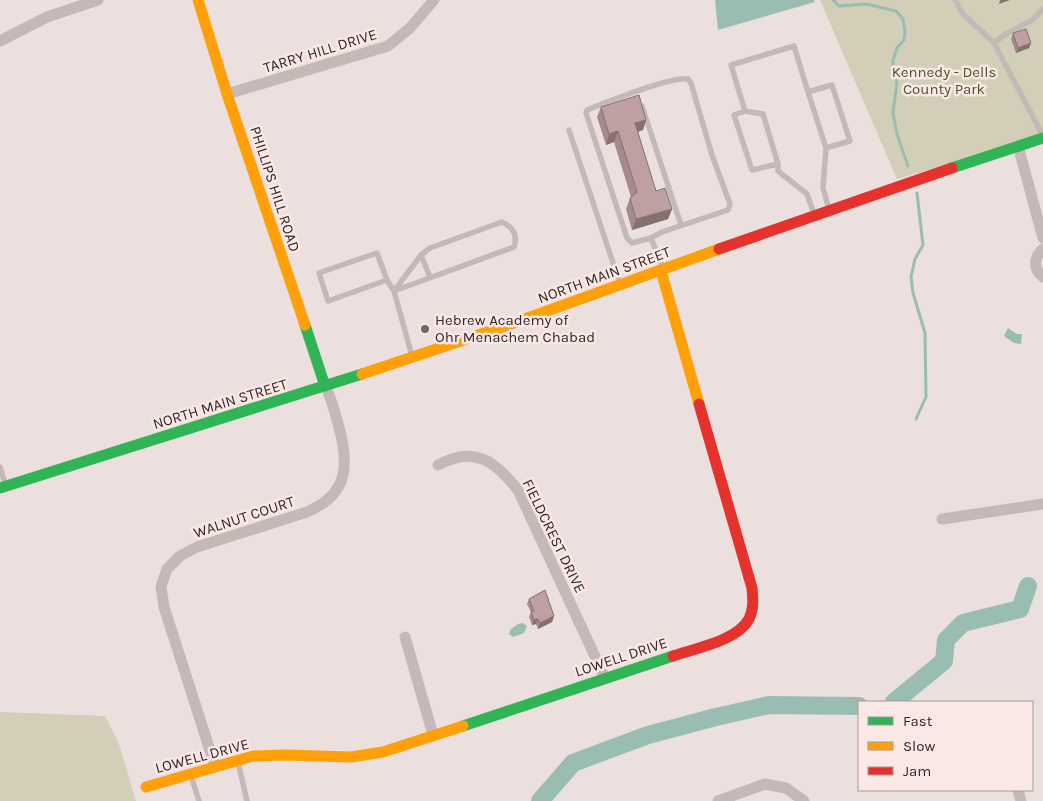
<svg xmlns="http://www.w3.org/2000/svg" width="1043" height="801" font-family="Karla,sans-serif">
	<rect width="100%" height="100%" fill="#ebe0de"/>
	<path fill="#d3ceb8" d="M820 0H1043V136L897 179Z
		M0 712 105 716 119 744 136 801H0Z"/>
	<path fill="#9abdb2" d="M715 0H814L815 2 718 30Z
		M1008 328 1017 334H1022L1021 344 1014 343 1004 336Z
		M523 623 527 626 524 633 513 637 509 634 511 629 518 624Z"/>
	<g fill="none" stroke-linecap="round" stroke-linejoin="round">
		<path stroke="#9abdb2" stroke-width="3" d="M833 0 839 6 866 4 896 11 903 19 905 32 904 40 897 48 893 60V71L897 82 893 113 897 134 908 166
			M916 419 926 397 925 333 913 293 911 277 915 259 923 245 917 193"/>
		<path stroke="#9abdb2" stroke-width="18" d="M894 702 944 661 946 640 963 623 1020 609 1028 586
			M540 801 573 763 648 735 716 717 769 705 859 706"/>
		<path stroke="#c4b9b7" stroke-width="5.5" d="M955 0 963 14 994 43 1043 136
			M994 43 1004 35 1032 20 1043 9
			M808 92 826 148
			M642 106 681 225
			M745 111 734 115 752 170 778 164
			M569 130 620 284
			M814 214 807 194 778 171V164L763 114 745 111 731 65 794 46 808 92 832 85 850 141 826 148 823 188 829 209
			M502 222C513 227 518 235 514 247L394 291 421 255 430 248Z
			M651 238 632 243 627 238 586 113 587 110C607 102 671 76 688 79L691 83 712 155 730 204 728 210 662 232 651 238 663 268
			M421 255 430 277
			M387 280 377 253 319 273 328 301 387 280 394 291 412 356
			M0 467 5 484
			M238 762 247 801
			M191 776 199 801"/>
		<path stroke="#c4b9b7" stroke-width="11" d="M0 41 47 17 98 0
			M227 94 388 46 410 28 434 0
			M1018 146 1043 238
			M1043 249C1033 258 1033 269 1043 277
			M438 465C474 445 495 461 518 490L605 678
			M942 519 1043 504
			M405 637 433 735
			M215 766 164 607 161 587 167 569 180 556 197 547 307 512C349 494 349 465 339 427 335 413 332 399 325 386
			M1018 790 1021 801
			M718 801 765 784 786 788 804 801"/>
		<path stroke="#30b455" stroke-width="11" d="M952 168 1043 138
			M305 325 325 386
			M0 488 362 374
			M463 726 673 656"/>
		<path stroke="#ff9f0a" stroke-width="11" d="M198 0 227 94 305 325
			M661 271 699 404
			M362 374 511 324 719 249
			M146 787 253 756 285 755 351 757 383 752 463 726"/>
		<path stroke="#e5322d" stroke-width="11" d="M719 249 952 168
			M673 656C696 648 737 641 749 619 754 609 753 598 752 588L699 404"/>
	</g>
	<path fill="#a48a8b" d="M1013 33 1031 43 1029 48 1016 53 1011 39Z
		M601 107 646 120 643 130 638 132 656 191 672 209 668 219 632 230 626 209 630 198 631 197 614 142 606 145 597 117Z
		M529 599 554 616 552 622 538 629 536 624 532 625 529 617 531 612 527 604Z"/>
	<path fill="#867071" d="M1000 0H1010L999 4Z
		M1031 43 1029 48 1016 53 1018 48Z
		M646 120 643 130 631 134 635 123Z
		M618 131 614 142 606 145 609 134Z
		M672 209 668 219 632 230 636 219Z
		M554 616 552 622 538 629 540 623Z
		M538 619 536 624 532 625 534 620Z"/>
	<path fill="#bfa0a2" stroke="#867071" d="M1026 29 1031 43 1018 48 1013 33Z
		M639 95 646 120 635 123 656 191 665 188 672 209 636 219 630 198 637 192 618 131 609 134 601 107Z
		M545 590 554 616 540 623 538 619 534 620 531 612 534 611 529 599Z"/>
	<circle fill="#746766" stroke="#f9e8e4" stroke-width="2" cx="425" cy="329" r="5"/>
	<g text-anchor="middle" stroke-width="5" stroke-linejoin="round" paint-order="stroke">
		<g font-size="15" fill="#342626" stroke="#f9e8e4">
			<text transform="translate(320 51) rotate(-17)" y="5">TARRY HILL DRIVE</text>
			<text transform="translate(275 189) rotate(72)" y="5">PHILLIPS HILL ROAD</text>
			<text transform="translate(604 275) rotate(-20)" y="5">NORTH MAIN STREET</text>
			<text transform="translate(220 404) rotate(-17)" y="5">NORTH MAIN STREET</text>
			<text transform="translate(244 517) rotate(-18)" y="5">WALNUT COURT</text>
			<text transform="translate(554 536) rotate(64)" y="5">FIELDCREST DRIVE</text>
			<text transform="translate(621 657) rotate(-18)" y="5">LOWELL DRIVE</text>
			<text transform="translate(202 756) rotate(-15)" y="5">LOWELL DRIVE</text>
		</g>
		<g font-size="15" fill="#515229" stroke="#f9e8e4">
			<text x="944" y="77">Kennedy - Dells<tspan x="944" dy="17">County Park</tspan></text>
		</g>
		<g font-size="15" fill="#342626" stroke="#f9e8e4" text-anchor="start">
			<text x="435" y="325">Hebrew Academy of<tspan x="435" dy="17">Ohr Menachem Chabad</tspan></text>
		</g>
	</g>
	<rect x="858" y="701" width="175" height="90" fill="#f9e8e4" stroke="#aa9a98"/>
	<rect x="868" y="717" width="25" height="8" fill="#30b455" stroke="#aa9a98"/>
	<text x="903" y="726" font-size="15" fill="#342626">Fast</text>
	<rect x="868" y="742" width="25" height="8" fill="#ff9f0a" stroke="#aa9a98"/>
	<text x="903" y="751" font-size="15" fill="#342626">Slow</text>
	<rect x="868" y="767" width="25" height="8" fill="#e5322d" stroke="#aa9a98"/>
	<text x="903" y="776" font-size="15" fill="#342626">Jam</text>
</svg>
